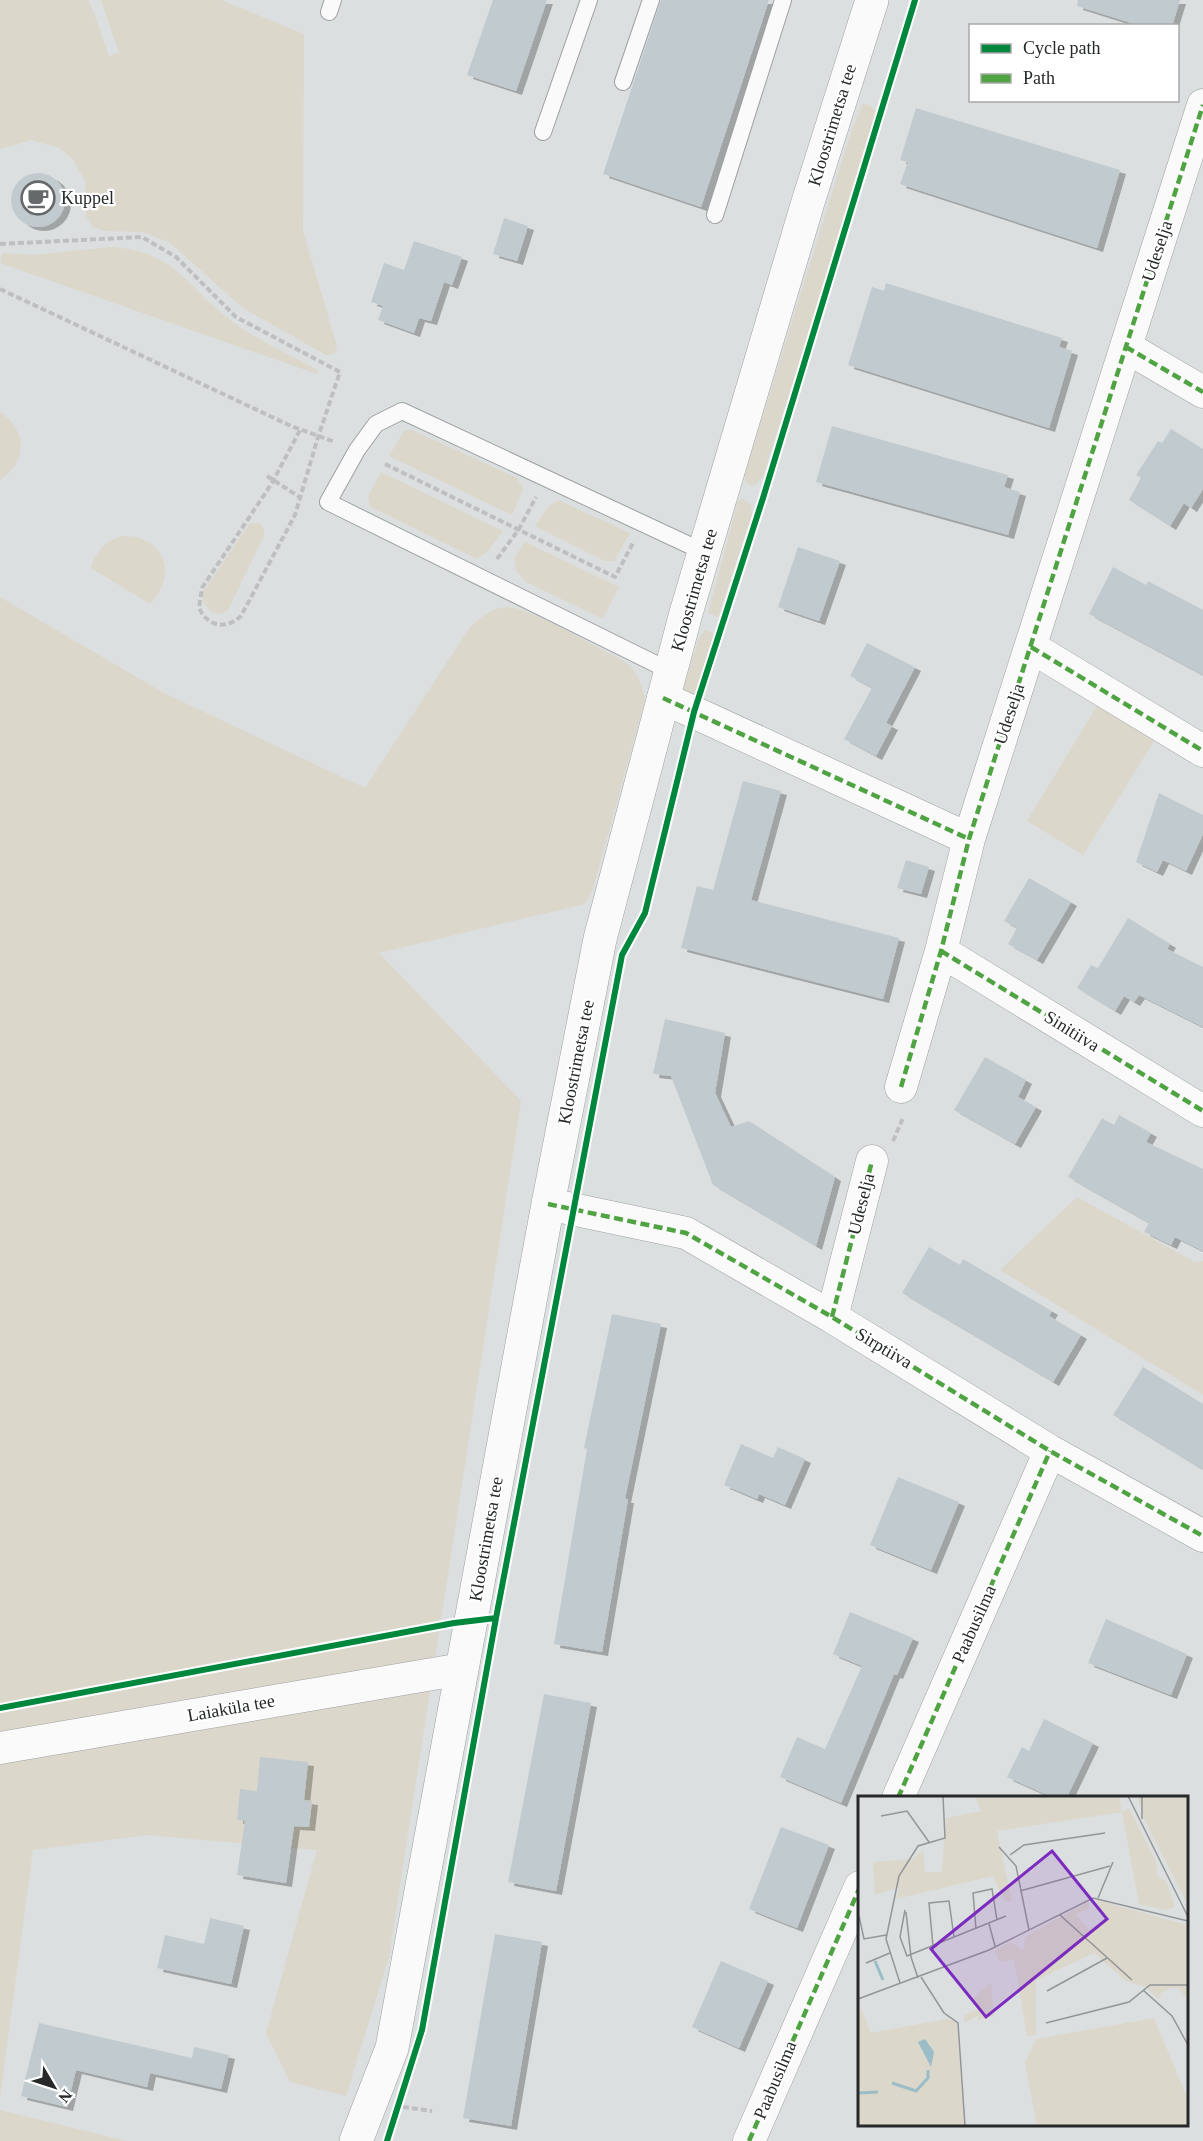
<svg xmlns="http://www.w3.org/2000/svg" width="1203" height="2141" font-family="Georgia,serif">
	<defs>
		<filter id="shadow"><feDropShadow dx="6" dy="4" stdDeviation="0" flood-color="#0004"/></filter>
	</defs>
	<rect width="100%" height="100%" fill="#dcdfe0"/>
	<path fill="#dbd7ca" d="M0 0H89L109 56 119 53 101 0H221L304 34 303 231 337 346 334 354 326 355 243 308 169 242 142 232 105 231 93 227 86 216 85 181 72 158 59 148 32 140 0 149Z
		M863 103 870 106 878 114 763 476 757 484 751 486 745 481V473L851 132Z
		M110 247C178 251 184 286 233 322 259 341 290 355 318 370L317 374 0 263 2 253 33 255Z
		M0 412C28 430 27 463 0 480Z
		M412 430 517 478 523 489 512 515 389 456 404 431Z
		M381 472 503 531 488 551 477 559 375 509 370 506 368 497Z
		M742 498 751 505 752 514 718 617 708 613 738 501Z
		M558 500 630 533 614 561H605L535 526 547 508Z
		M250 523 260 524 264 529V536L228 610 220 614 211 612 203 602V592Z
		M122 536C166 536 178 574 150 604L91 568C96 551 105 541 122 536Z
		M525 542 619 587 603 619 526 582 516 571 514 558Z
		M0 597 164 693 365 788 470 627C480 618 492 608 506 607 527 606 597 648 620 659 636 668 642 682 645 700L592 892 585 904 379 953 521 1101 389 1957 346 2096 290 2082 266 2033 317 1850 147 1835 33 1850 0 2098Z
		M705 630 715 634 695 701 685 693 684 686 699 638Z
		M1097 706 1154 741 1083 855 1027 821Z
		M1077 1197 1195 1262 1203 1261V1395L1000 1270Z
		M0 2110 126 2141H0Z"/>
	<path fill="#c1cbcf" filter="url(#shadow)" d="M493 0H547L516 91 467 75Z
		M661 0H769L701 207 603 174Z
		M1078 0H1180L1172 26H1141L1077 6Z
		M916 108 1120 170 1097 248 900 184 908 162 900 160Z
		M11 200a27 27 0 1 1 54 0a27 27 0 1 1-54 0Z
		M504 218 528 226 517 261 493 254Z
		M414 241 462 257 452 285 444 282 431 321 419 318 414 333 378 320 383 306 371 302 384 263 404 270Z
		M886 283 1062 338 1059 347 1072 351 1049 428 848 365 872 287 884 291Z
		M832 426 1008 475 1004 487 1020 492 1008 535 816 482Z
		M1171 429 1203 449V489L1191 508 1184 503 1170 526 1129 500 1141 478 1136 475 1158 441 1162 443Z
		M798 547 840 561 819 621 778 607Z
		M1113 567 1146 585 1148 581 1203 610V675L1089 614Z
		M867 643 915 667 886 723 892 726 876 756 844 739 872 688 850 676Z
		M743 781 781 791 751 900 899 938 883 999 681 948 697 886 713 890Z
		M1159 793 1203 815V834L1186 871 1163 860 1157 872 1136 862Z
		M906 860 929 867 921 894 897 888Z
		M1029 878 1071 902 1037 960 1008 944 1017 928 1004 921Z
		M1128 918 1170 944 1167 949 1203 967V1027L1139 995 1134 1002 1124 996 1115 1011 1077 988 1091 965 1098 968Z
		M665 1019 725 1033 715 1093 731 1127 749 1121 835 1177 816 1246 713 1185 671 1076 653 1074Z
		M985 1057 1026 1080 1018 1097 1036 1107 1015 1144 954 1110Z
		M1119 1115 1151 1133 1146 1142 1203 1169V1251L1175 1237 1171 1245 1144 1232 1149 1223 1068 1177 1102 1118 1114 1125Z
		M929 1247 960 1265 963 1259 1052 1311 1049 1316 1081 1335 1053 1382 902 1293Z
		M612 1314 661 1324 625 1499H628L602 1652 554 1644 587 1449 584 1448Z
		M1143 1367 1203 1404V1470L1113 1415Z
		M741 1444 773 1458 778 1447 805 1459 785 1505 759 1494 757 1499 724 1485Z
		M898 1477 959 1502 931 1570 870 1545Z
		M850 1612 913 1638 897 1675 894 1674 841 1803 780 1777 797 1737 825 1749 862 1666 833 1654Z
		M1106 1619 1187 1654 1171 1695 1088 1663Z
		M544 1694 591 1703 556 1891 508 1882Z
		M1044 1719 1093 1743 1067 1797H1052L1007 1777 1022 1747 1029 1751Z
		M260 1757 308 1762 304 1800 312 1801 309 1827 294 1826 286 1883 237 1875 245 1821 237 1820 240 1789 257 1791Z
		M781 1827 829 1845 797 1928 749 1909Z
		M210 1918 244 1926 231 1984 157 1968 165 1935 204 1944Z
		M495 1934 542 1942 511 2126 463 2118Z
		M721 1961 768 1981 739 2048 692 2027Z
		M39 2023 192 2058 194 2047 229 2055 221 2089 150 2073 147 2087 76 2070 67 2107 21 2096Z"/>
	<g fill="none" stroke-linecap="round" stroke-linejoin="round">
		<defs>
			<path id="lane" d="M329 12 333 0
				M623 82 651 0
				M543 132 589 0
				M715 215 783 0
				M670 671 328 502 357 450 376 424 402 411 704 552"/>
			<path id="street" d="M1126 347 1203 392
				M1031 647 1203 751
				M663 698 969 839
				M941 951 1203 1111
				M901 1087 941 951 969 839 1203 105
				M548 1204 686 1233 832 1317 1050 1451 1203 1536
				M832 1317 872 1161
				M0 1748 462 1669
				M898 1798 1050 1451
				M749 2141 860 1887"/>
			<path id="secondary" d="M356 2141 392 2048 548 1204 600 939 686 613 808 202 872 0"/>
		</defs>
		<use href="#lane" stroke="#9ea1a1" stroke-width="18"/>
		<use href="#street" stroke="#9ea1a1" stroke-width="33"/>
		<use href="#secondary" stroke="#9ea1a1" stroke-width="34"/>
		<path stroke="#bebfc0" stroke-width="4" stroke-dasharray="6 3" stroke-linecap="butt" d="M0 244 142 237 176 257 236 317 340 372 318 437 295 515 241 616C226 630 208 627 199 608L202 588 272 483 300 430
			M0 289 291 426 335 442
			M385 464 615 577 633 543
			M267 476 301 498
			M497 559 519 529 536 497
			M893 1141 903 1118
			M403 2107 432 2111"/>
		<use href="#lane" stroke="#fafafa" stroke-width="16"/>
		<use href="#street" stroke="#fafafa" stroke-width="32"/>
		<use href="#secondary" stroke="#fafafa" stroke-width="33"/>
		<path stroke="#50a342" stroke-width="4.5" stroke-dasharray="9 4.5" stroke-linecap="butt" d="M1126 347 1203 392
			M1031 647 1203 751
			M663 698 969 839
			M941 951 1203 1111
			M901 1087 941 951 969 839 1203 105
			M548 1204 686 1233 832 1317 1050 1451 1203 1536
			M832 1317 872 1161
			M898 1798 1050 1451
			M749 2141 860 1887"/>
		<defs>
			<path id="cycleway" d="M0 1708 454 1623 496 1618
				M387 2141 422 2030 496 1618 622 955 645 913 694 712 763 498 915 0"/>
		</defs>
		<use href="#cycleway" stroke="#fff" stroke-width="10"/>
		<use href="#cycleway" stroke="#00873e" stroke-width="6"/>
	</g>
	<defs>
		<symbol id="cafe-ring" viewBox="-11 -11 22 22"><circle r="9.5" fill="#fff" stroke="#666969" stroke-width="1.5"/><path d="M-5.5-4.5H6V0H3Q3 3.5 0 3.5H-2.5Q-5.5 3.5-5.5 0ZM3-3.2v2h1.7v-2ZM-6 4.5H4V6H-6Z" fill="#666969"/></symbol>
	</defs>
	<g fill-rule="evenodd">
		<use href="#cafe-ring" x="19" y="179" width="38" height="38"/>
	</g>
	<g text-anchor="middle" stroke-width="4.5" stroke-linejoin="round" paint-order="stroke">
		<g font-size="18" fill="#262929" stroke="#fff">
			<text transform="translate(832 125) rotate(-73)" y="6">Kloostrimetsa tee</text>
			<text transform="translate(1157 251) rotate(-72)" y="6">Udeselja</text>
			<text transform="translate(694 590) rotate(-74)" y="6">Kloostrimetsa tee</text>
			<text transform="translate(1009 714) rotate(-72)" y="6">Udeselja</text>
			<text transform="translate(1072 1031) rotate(32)" y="6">Sinitiiva</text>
			<text transform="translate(576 1062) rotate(-79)" y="6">Kloostrimetsa tee</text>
			<text transform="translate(861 1204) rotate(-76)" y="6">Udeselja</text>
			<text transform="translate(884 1348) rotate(31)" y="6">Sirptiiva</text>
			<text transform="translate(486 1539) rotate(-80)" y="6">Kloostrimetsa tee</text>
			<text transform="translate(974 1624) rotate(-66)" y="6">Paabusilma</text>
			<text transform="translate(231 1708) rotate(-10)" y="6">Laiaküla tee</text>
			<text transform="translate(775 2080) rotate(-67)" y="6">Paabusilma</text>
		</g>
		<g font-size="18" fill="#262929" stroke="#fff" text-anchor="start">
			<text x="61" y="204">Kuppel</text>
		</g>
	</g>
	<g transform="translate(858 1796)">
		<rect width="330" height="330" fill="#dcdfe0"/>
		<path d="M117 0H261L264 16 271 12 298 66 300 81 308 85 317 111 308 114 281 108 264 16 139 35 154 106 147 105 135 80 38 103 42 91 17 99 15 66 55 63 65 54 67 76H84L88 22 123 15ZM279 0H330V109L285 21ZM238 104 329 129 330 205 322 193 312 192 303 197 302 203 299 202 288 191 268 185 236 157 178 184V239L169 240 156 164 140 165 137 155 153 146 165 155 167 141 231 105V113L218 118 231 134 247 124ZM133 186 136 220 120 224 121 219 107 227 106 219 120 213 116 202ZM0 205 13 237 88 223 99 226 106 330H0ZM296 222 330 304V330H179L167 267 178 243Z" fill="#dbd7ca"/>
		<path d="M67 243 76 256 73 271 60 246Z" fill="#9abdc7"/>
		<path fill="none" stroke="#9abdc7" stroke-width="3" d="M17 165 25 184M34 287 58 295 70 282V274M0 297 20 296"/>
		<path fill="none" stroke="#939697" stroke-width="1.5" d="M270 0 330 121M23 20 49 15 71 46M284 23V0M141 51 158 70 171 134M152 59 166 49 247 37M162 95 252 70M240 102 255 66M47 114 42 141 49 160 148 120M48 116 53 161 60 182M202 119 274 184M1 120 6 143 28 139M131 128 137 150M118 133 115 97 134 93 139 124M75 150 71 107 91 105 96 141M8 167 32 157M63 181 86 217 100 227 107 330M42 187 28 143 41 80 60 50 87 42 85 0M285 194 314 220 330 249M189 195 249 162M0 203 131 154 235 102 330 125M188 227 271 206 292 189H330"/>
		<path fill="#7b2cbf" fill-opacity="0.15" stroke="#7b2cbf" stroke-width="3" d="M194 55 249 123 128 221 73 153Z"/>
		<rect width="330" height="330" fill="none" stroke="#262929" stroke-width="3"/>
	</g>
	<rect x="969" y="24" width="210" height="78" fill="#ffffff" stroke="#a8a9a9" stroke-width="1.5"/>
	<rect x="981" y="44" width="30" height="9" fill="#00873e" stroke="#a8a9a9" stroke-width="1.5"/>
	<text x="1023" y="54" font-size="18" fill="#262929">Cycle path</text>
	<rect x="981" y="74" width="30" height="9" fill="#50a342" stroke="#a8a9a9" stroke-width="1.5"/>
	<text x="1023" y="84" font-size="18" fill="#262929">Path</text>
	<g transform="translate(54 2087) rotate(129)" stroke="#ffffff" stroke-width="4.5" paint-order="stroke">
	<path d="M0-4.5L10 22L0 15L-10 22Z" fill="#262929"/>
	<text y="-9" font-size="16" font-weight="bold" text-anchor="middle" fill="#262929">N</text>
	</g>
</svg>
